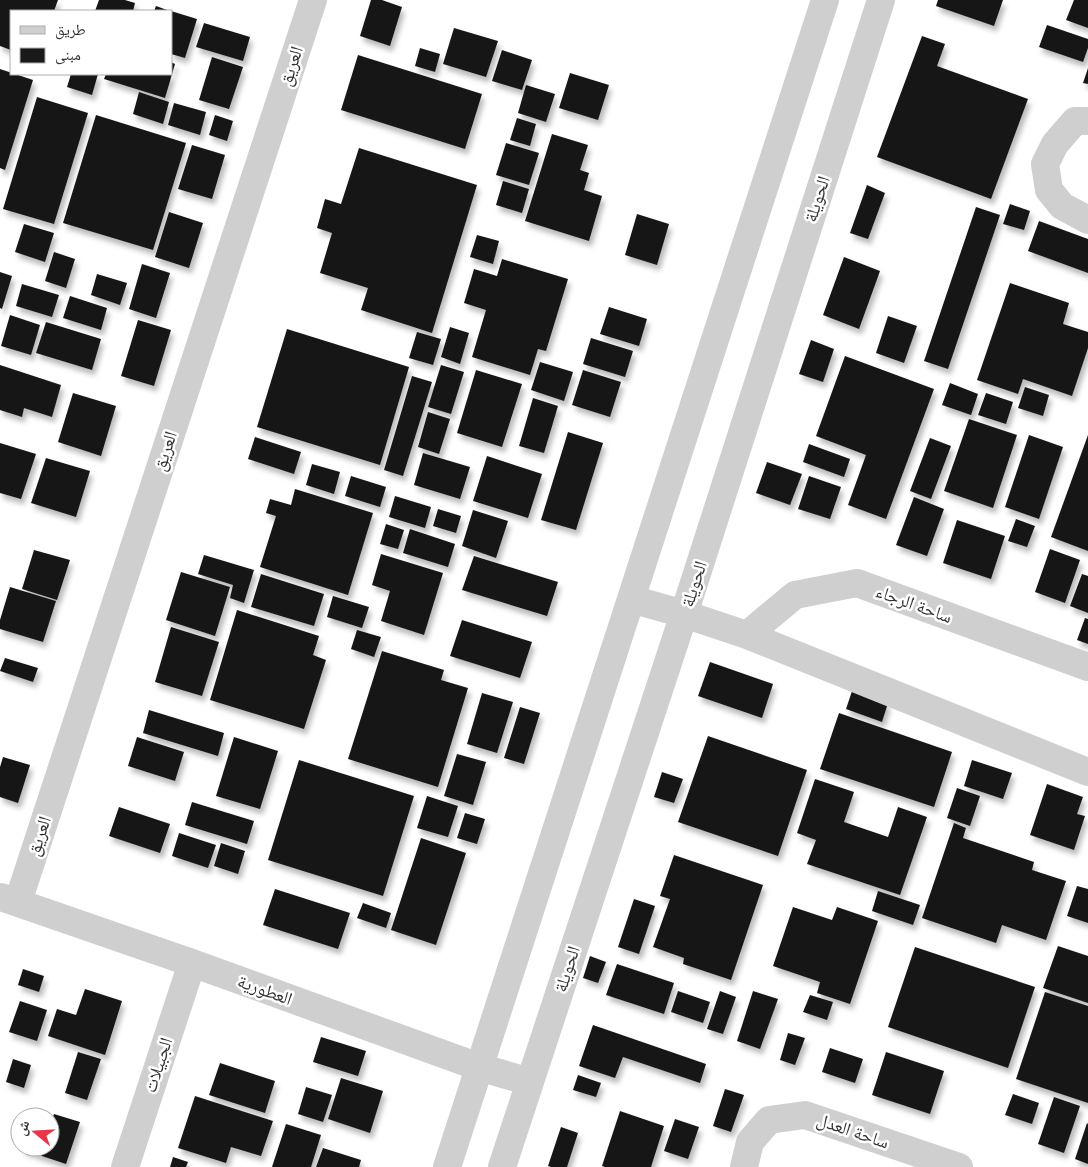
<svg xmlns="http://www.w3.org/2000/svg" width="1088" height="1167" font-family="'Public Sans','Noto Naskh Arabic',sans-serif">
	<defs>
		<filter id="shadow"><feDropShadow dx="3" dy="5.5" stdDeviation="2.5" flood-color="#0004"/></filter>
	</defs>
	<rect width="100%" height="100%" fill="#fff"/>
	<path fill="#191919" filter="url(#shadow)" d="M0 0H58L54 11H11V50L0 46Z
		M99 0H125L135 3 133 11H95Z
		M371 0H382L402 7 390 46 360 36Z
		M938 0H1003L994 26 936 6Z
		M1074 0H1088V28L1066 20Z
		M156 6 170 11H154Z
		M171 11 197 19 185 58 171 54Z
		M204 23 250 37 243 61 196 47Z
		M1047 25 1088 39V48L1083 62 1039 47Z
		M454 28 498 41 486 77 443 64Z
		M922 36 945 44 937 66 1028 99 991 199 877 157Z
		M420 48 440 54 435 72 415 66Z
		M502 50 532 60 522 90 492 81Z
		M358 55 482 94 465 149 341 110Z
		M212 57 243 67 229 109 199 100Z
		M171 62 175 64 165 98 104 79 106 74H171Z
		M1088 68V84L1083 83Z
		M0 69 33 80 5 170 0 168Z
		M570 73 609 85 598 120 559 108Z
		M71 74H98L92 95 67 87Z
		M526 85 555 94 546 122 518 113Z
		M139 92 169 102 163 124 133 114Z
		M37 97 88 113 54 224 3 209Z
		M174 103 206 112 200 135 168 125Z
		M96 115 186 143 153 250 63 223Z
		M215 115 233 121 227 141 209 135Z
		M517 118 536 124 530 146 510 140Z
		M552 134 588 145 580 170 589 173 584 190 602 196 589 241 525 221Z
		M506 143 539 153 529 185 496 175Z
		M192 145 225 155 212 199 178 189Z
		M359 148 477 185 432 333 361 310 368 288 320 273 332 233 317 228 325 199 341 204Z
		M503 181 529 189 522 213 496 205Z
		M867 185 885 193 868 239 850 233Z
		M1010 204 1030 211 1024 230 1003 224Z
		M976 207 1000 215 948 369 924 361Z
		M169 212 203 223 189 268 155 257Z
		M637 214 669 224 657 265 625 255Z
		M1039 221 1088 239V273L1028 251Z
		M24 224 54 233 45 262 15 252Z
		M477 235 499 241 493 264 470 257Z
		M54 252 75 259 66 288 45 281Z
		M844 257 880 271 859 329 823 315Z
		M502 259 568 279 546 351 538 349 530 375 472 357 486 310 464 303 474 269 497 276Z
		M142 264 170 273 156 318 129 309Z
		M0 272 12 276 2 309 0 308Z
		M97 274 127 283 120 305 91 295Z
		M1010 283 1069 303 1063 324 1088 332V348L1072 396 1023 379 1018 394 977 380Z
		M22 284 59 295 52 317 16 306Z
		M70 296 107 308 101 330 63 318Z
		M609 307 647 319 639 346 600 334Z
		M10 315 40 325 31 355 1 346Z
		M888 316 917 326 904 363 876 353Z
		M138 320 171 330 154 386 121 376Z
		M46 322 101 339 92 370 36 353Z
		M450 327 469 333 460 364 441 357Z
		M287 329 409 367 380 465 257 427Z
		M417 332 441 339 433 365 409 358Z
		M591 338 633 351 625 377 583 364Z
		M811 340 834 349 823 382 799 374Z
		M845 356 934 389 886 519 848 505 866 455 816 436Z
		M540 362 573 372 564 401 531 390Z
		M0 365 61 385 52 417 24 408 22 417 0 410Z
		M441 365 464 372 451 414 428 407Z
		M476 370 522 384 502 447 457 433Z
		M583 370 621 382 610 417 572 405Z
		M412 376 432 382 403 476 384 470Z
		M950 383 978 394 971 415 942 405Z
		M1025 387 1049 395 1043 416 1018 408Z
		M73 393 116 406 101 456 58 442Z
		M986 393 1013 402 1006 424 978 415Z
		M533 398 558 406 544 453 519 446Z
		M428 412 450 419 439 454 418 447Z
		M969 419 1017 435 993 508 944 491Z
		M568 432 603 443 576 530 541 520Z
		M1029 435 1063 447 1039 519 1005 507Z
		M1088 435V551L1051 537Z
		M255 437 301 452 294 474 248 459Z
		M930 438 951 446 931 499 910 491Z
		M0 443 36 454 21 499 0 493Z
		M809 444 850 459 844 477 803 462Z
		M423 453 470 467 460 499 414 485Z
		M487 456 542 474 528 518 473 501Z
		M46 458 90 471 76 517 31 503Z
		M767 462 802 474 790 505 756 493Z
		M312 464 340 472 334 494 306 485Z
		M351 476 386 487 380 507 345 496Z
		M809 476 841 487 830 519 798 509Z
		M295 489 373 513 348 595 260 567 276 516 266 513 270 499 291 505Z
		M395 496 431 507 425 528 389 517Z
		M914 497 944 509 927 556 896 545Z
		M438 509 461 516 456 533 433 526Z
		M473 510 508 521 496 558 462 546Z
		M1016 519 1035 526 1027 547 1008 541Z
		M957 520 1005 536 991 579 943 563Z
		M386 524 404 530 398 549 380 544Z
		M410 529 455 544 448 567 403 553Z
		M1050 549 1080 560 1065 603 1035 592Z
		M34 550 70 560 57 600 22 589Z
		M381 554 443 573 424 635 381 621 390 591 372 585Z
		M204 555 254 570 244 603 230 598 233 585 198 574Z
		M474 556 558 582 547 616 462 590Z
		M181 572 230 587 215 636 166 620Z
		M261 574 324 594 314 626 251 607Z
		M1082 574 1088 576V613L1070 606Z
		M10 587 56 601 43 642 0 629V620Z
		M333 596 369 607 362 628 327 617Z
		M237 610 319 636 313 655 326 660 304 729 210 700Z
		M1085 618 1088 619V644L1077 640Z
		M462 620 532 642 520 678 450 656Z
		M171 627 219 642 202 696 155 682Z
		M357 630 381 637 374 657 351 649Z
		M382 651 444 670 441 680 468 688 438 787 348 759Z
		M5 658 38 668 33 682 0 671Z
		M710 662 773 684 762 718 698 696Z
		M852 691 888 703 882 722 846 709Z
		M482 693 513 702 497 753 467 744Z
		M520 707 540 713 524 764 504 758Z
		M149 710 224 733 218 756 143 733Z
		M839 713 952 752 934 807 820 769Z
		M708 736 807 770 778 856 678 822Z
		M137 737 184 752 175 781 128 766Z
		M234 737 278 751 260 809 216 796Z
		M457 754 486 762 473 805 444 796Z
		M3 757 30 765 18 803 0 797V767Z
		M299 760 414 796 383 896 268 860Z
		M972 760 1012 773 1003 799 964 786Z
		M662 772 683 779 674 803 654 797Z
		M815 779 854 792 844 822 888 837 898 807 927 817 900 895 807 864 816 840 797 833Z
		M1047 784 1083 797 1077 814 1085 816 1074 850 1030 835Z
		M957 788 980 796 970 826 947 818Z
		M427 796 458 806 448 837 417 828Z
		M192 802 254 821 247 844 185 825Z
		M119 807 170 824 160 853 109 836Z
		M465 813 485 819 477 844 457 838Z
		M954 823 966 828 963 838 1034 862 1032 870 1066 881 1046 940 1002 925 996 943 922 918Z
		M179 833 216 845 208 868 172 856Z
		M421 838 466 853 436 945 391 930Z
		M221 843 245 851 238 874 214 866Z
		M674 855 763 885 731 980 683 964 684 958 653 947 670 899 660 896Z
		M1077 886 1088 889V923L1067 916Z
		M275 889 350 913 338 949 263 925Z
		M878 891 920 905 913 925 872 911Z
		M634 899 655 906 639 954 618 947Z
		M363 903 391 913 386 928 357 918Z
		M793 907 832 920 837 907 878 921 850 1004 817 993 820 982 773 966Z
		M1058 946 1088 956V1003L1043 988Z
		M915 947 1035 987 1008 1068 888 1027Z
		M590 956 606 962 598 983 583 978Z
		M617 964 674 983 664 1014 606 995Z
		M23 969 44 976 39 992 18 985Z
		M85 989 122 1001 105 1055 48 1036 57 1009 76 1015Z
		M678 991 710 1002 703 1023 671 1012Z
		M720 991 736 997 723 1034 707 1029Z
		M753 991 778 999 760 1049 737 1041Z
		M1045 992 1088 1006V1103L1016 1079Z
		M810 995 833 1002 827 1020 803 1012Z
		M20 1001 47 1010 37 1041 9 1032Z
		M593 1025 706 1064 700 1083 623 1057 615 1078 579 1066Z
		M788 1033 805 1038 795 1065 780 1060Z
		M321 1037 366 1051 358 1076 313 1062Z
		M830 1048 863 1059 855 1083 822 1072Z
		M78 1052 101 1059 87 1100 65 1093Z
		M886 1052 944 1071 930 1114 872 1095Z
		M13 1059 31 1065 24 1088 6 1082Z
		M220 1063 275 1081 265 1113 209 1095Z
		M578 1075 601 1083 596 1097 573 1090Z
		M341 1078 383 1091 370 1133 328 1119Z
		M306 1087 332 1095 323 1122 298 1114Z
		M725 1089 744 1095 731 1132 713 1126Z
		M1013 1094 1039 1103 1032 1124 1005 1115Z
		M195 1096 273 1121 261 1156 231 1147 226 1163 178 1148Z
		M1054 1097 1080 1106 1064 1153 1038 1144Z
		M620 1111 664 1126 651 1167H605L602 1166Z
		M54 1114 80 1122 66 1164 21 1149V1147H50V1126Z
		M675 1119 699 1127 688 1159 664 1151Z
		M1087 1123 1088 1124V1164L1075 1159Z
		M286 1124 321 1135 311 1167H272Z
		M561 1127 578 1133 567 1167H551L548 1166Z
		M323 1148 361 1160 359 1167H316Z
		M173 1157 188 1162 186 1167H170Z"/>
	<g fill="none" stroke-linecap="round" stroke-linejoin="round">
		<path stroke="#cfcfcf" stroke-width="28" d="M1088 121H1075L1055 144 1045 164 1049 190 1062 206 1088 220
			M631 599 684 614 747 635 1088 772
			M747 635 795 595 857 583 1088 667
			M1 897 192 963 479 1067 530 1082
			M18 902 313 0
			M125 1167 192 963
			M447 1167 825 0
			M502 1167 684 614 881 0
			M744 1167 750 1142 769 1120 805 1115 959 1167"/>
	</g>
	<g text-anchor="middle" stroke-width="5" stroke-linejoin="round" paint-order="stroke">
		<g font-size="18" fill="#323232" stroke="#fff">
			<text transform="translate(291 66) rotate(-72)" y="6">العريق</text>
			<text transform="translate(817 199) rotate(-72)" y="6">الحويلة</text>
			<text transform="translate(165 451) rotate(-72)" y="6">العريق</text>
			<text transform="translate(694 584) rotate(-72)" y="6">الحويلة</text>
			<text transform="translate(914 604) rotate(20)" y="6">ساحة الرجاء</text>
			<text transform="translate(39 836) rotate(-72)" y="6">العريق</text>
			<text transform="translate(567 969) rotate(-72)" y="6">الحويلة</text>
			<text transform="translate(265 990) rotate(20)" y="6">العطورية</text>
			<text transform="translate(158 1065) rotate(-72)" y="6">الجبيلات</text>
			<text transform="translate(853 1131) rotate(19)" y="6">ساحة العدل</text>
		</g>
	</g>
	<rect x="10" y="10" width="162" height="65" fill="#ffffff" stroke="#adadad"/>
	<rect x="20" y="26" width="25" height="8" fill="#cfcfcf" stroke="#adadad"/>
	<text x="55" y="35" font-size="15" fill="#323232">طريق</text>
	<rect x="20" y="48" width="25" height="15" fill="#191919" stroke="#adadad"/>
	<text x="55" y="60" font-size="15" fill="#323232">مبنى</text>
	<g transform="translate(35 1132) rotate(288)"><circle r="24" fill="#ffffff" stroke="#adadad"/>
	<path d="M0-4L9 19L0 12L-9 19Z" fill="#e7364a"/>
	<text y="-8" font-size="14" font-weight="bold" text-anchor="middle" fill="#323232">ش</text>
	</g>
</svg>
